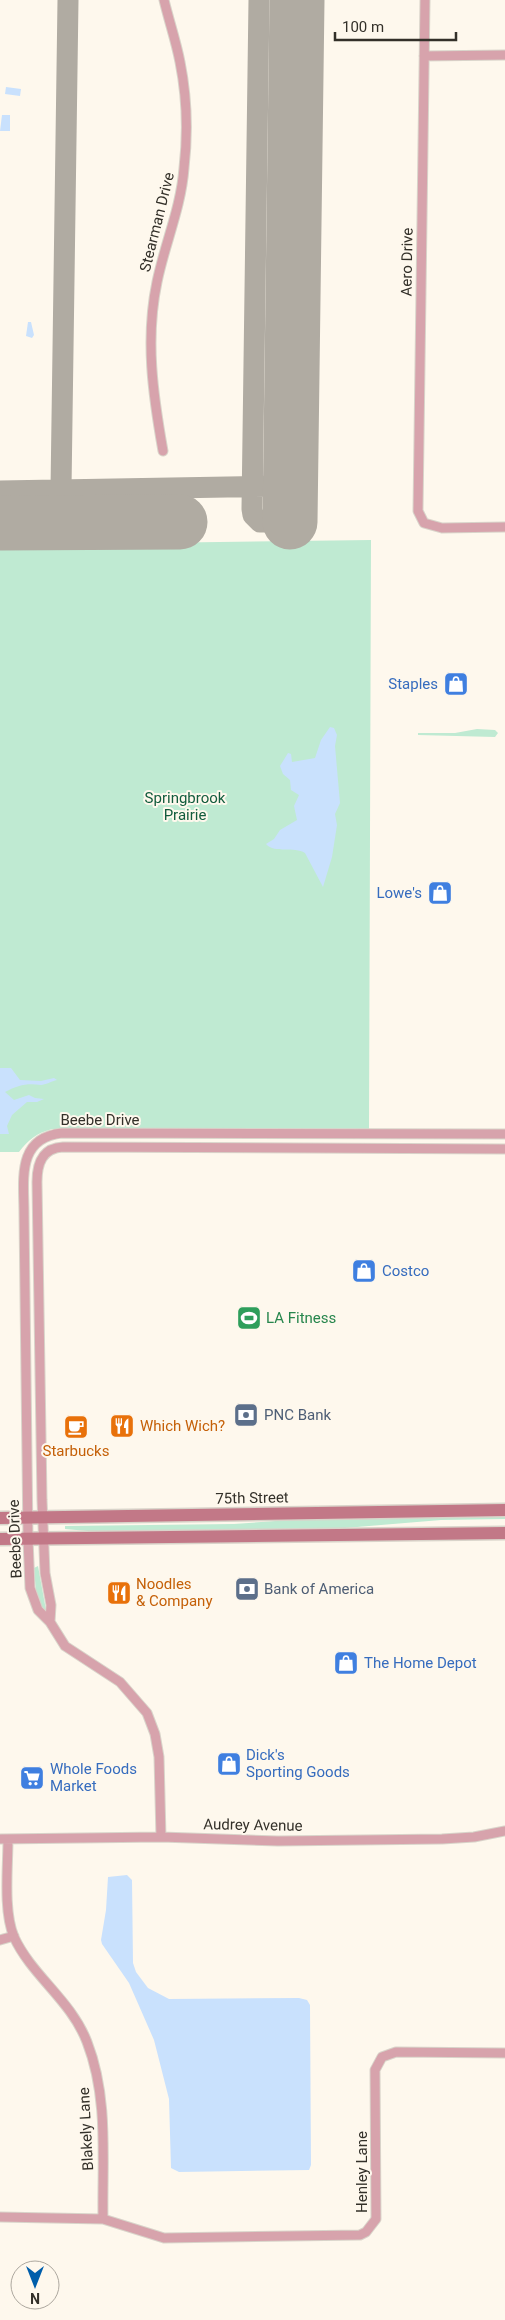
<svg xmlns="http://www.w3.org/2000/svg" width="505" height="2320" font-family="Roboto,sans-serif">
	<rect width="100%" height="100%" fill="#fef8ed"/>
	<path fill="#bfead2" d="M371 540 369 1129H52C37 1133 28 1140 19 1152H0V545Z
		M477 729 495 730 498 733 495 737 418 735V733H455Z
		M505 1516V1519L441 1520 309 1531 110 1533 65 1529V1526L234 1524 304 1519Z
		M38 1566 46 1610 43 1611 36 1592 34 1568Z"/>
	<path fill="#c9e1fd" d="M6 87 21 89 20 96 5 94Z
		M2 115H10V131H0Z
		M28 322H31L34 335 32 338 26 336Z
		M330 727 334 728 337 735 335 746 340 803 335 814 337 825 332 857 323 887 305 853C294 846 275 854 266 844L274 839 280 830 297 820 294 806 299 795 291 790 290 780 283 774 280 766 288 753 291 754 292 762 315 758 321 740Z
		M0 1068H11L20 1080 41 1081 54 1078 57 1080C52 1081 45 1085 41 1085 27 1083 18 1085 5 1092L14 1100 29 1095 35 1098 44 1099 37 1102H27L12 1115 7 1126 9 1134H0Z
		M127 1875 132 1880 133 1963 136 1972 148 1988 169 1999 299 1998 307 2000 310 2005 311 2165 309 2170 179 2172 171 2168 169 2099 154 2040 129 1983 102 1944 101 1940 106 1910 108 1877Z"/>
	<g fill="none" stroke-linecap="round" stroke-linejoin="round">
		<path stroke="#b0aba2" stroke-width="21" d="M259 0 252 509 253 515 260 522H290
			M61 489 68 0
			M0 491 290 486"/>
		<path stroke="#b0aba2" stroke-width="55" d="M290 522 297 0
			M0 523 180 522"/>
		<defs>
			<path id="minor" d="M425 0 418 511 424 523 442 528 505 527
				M424 56 505 55
				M163 451C153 395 145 339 157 282 165 243 181 208 184 168 188 133 187 97 180 62 176 41 169 21 164 0
				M50 1622 51 1605 45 1573 42 1500 37 1182C37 1164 42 1148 63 1147L505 1149
				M161 1837 159 1757 155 1734 147 1713 120 1682 65 1646 50 1622 38 1610 30 1588 28 1539 24 1214C24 1180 16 1138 62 1133L505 1134
				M0 1839 161 1837 278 1841 442 1839 474 1837 505 1831
				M8 1839C8 1867 3 1911 14 1937 32 1976 71 2000 87 2042 109 2098 102 2161 103 2219
				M0 1940 14 1936
				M0 2217 103 2219 164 2238 360 2235 366 2232 376 2219 375 2070 382 2057 396 2052 505 2053"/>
			<path id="secondary" d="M0 1518 505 1510
				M0 1539 505 1533"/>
		</defs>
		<use href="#minor" stroke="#d9d4ca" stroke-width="11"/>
		<use href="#secondary" stroke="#d9d4ca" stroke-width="15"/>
		<use href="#minor" stroke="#d7a3ac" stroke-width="9"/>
		<use href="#secondary" stroke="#c27887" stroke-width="12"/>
	</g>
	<defs>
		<symbol id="shop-square" viewBox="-11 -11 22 22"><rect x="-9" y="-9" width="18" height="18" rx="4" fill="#3f7fe0" stroke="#fef8ed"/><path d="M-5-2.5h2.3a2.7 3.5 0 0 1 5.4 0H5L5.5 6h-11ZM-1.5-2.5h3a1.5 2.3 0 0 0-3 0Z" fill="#fff"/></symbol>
		<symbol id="stadium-square" viewBox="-11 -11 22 22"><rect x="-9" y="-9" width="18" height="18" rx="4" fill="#2e9e5b" stroke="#fef8ed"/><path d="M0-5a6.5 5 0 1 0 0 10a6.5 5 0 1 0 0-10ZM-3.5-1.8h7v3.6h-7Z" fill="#fff"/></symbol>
		<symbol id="bank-square" viewBox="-11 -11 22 22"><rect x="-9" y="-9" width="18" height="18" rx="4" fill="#5c6f8a" stroke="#fef8ed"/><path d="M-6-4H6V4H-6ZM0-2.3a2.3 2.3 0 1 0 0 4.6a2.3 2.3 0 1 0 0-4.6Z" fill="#fff"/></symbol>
		<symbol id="restaurant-square" viewBox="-11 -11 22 22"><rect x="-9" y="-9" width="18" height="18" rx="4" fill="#e8710a" stroke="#fef8ed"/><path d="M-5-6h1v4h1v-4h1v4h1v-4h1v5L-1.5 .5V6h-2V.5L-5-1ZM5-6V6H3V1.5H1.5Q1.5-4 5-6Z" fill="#fff"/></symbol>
		<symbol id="cafe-square" viewBox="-11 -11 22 22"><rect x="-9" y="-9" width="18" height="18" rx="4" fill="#e8710a" stroke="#fef8ed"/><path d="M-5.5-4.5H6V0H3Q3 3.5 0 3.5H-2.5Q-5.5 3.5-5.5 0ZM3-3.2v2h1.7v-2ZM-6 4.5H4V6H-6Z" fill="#fff"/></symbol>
		<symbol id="supermarket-square" viewBox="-11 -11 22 22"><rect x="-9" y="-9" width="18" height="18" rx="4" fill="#3f7fe0" stroke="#fef8ed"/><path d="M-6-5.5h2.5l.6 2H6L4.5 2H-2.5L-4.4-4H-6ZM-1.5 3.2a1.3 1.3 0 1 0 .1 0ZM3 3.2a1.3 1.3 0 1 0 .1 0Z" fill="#fff"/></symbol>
	</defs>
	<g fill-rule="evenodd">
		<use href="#shop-square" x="442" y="670" width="28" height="28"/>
		<use href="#shop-square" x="426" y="879" width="28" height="28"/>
		<use href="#shop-square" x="350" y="1257" width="28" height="28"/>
		<use href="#stadium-square" x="235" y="1304" width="28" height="28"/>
		<use href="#bank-square" x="232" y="1401" width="28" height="28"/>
		<use href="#restaurant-square" x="108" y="1412" width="28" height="28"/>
		<use href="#cafe-square" x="62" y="1413" width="28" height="28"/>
		<use href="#bank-square" x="233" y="1575" width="28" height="28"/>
		<use href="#restaurant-square" x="105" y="1579" width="28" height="28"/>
		<use href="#shop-square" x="332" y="1649" width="28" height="28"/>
		<use href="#shop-square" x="215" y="1750" width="28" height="28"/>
		<use href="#supermarket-square" x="18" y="1764" width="28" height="28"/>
	</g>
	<g text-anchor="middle" stroke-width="4" stroke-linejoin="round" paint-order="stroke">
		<g font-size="15" fill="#333029" stroke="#fef8ed">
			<text transform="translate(157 222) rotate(-76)" y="5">Stearman Drive</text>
			<text transform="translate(407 262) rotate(-89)" y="5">Aero Drive</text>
			<text x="100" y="1125">Beebe Drive</text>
			<text transform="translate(252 1498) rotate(-1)" y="5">75th Street</text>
			<text transform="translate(15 1539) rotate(-92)" y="5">Beebe Drive</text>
			<text transform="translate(253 1825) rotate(1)" y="5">Audrey Avenue</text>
			<text transform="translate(86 2129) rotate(-93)" y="5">Blakely Lane</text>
			<text transform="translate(362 2172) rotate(-90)" y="5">Henley Lane</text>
		</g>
		<g font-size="15" fill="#366cbe" stroke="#fef8ed" text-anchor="start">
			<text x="438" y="689" text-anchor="end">Staples</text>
			<text x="422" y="898" text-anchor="end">Lowe's</text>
			<text x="382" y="1276">Costco</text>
			<text x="364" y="1668">The Home Depot</text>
			<text x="246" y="1760">Dick's<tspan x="246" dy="17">Sporting Goods</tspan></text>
			<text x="50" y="1774">Whole Foods<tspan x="50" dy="17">Market</tspan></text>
		</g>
		<g font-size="15" fill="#125c3d" stroke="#fef8ed">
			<text x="185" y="803">Springbrook<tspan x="185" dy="17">Prairie</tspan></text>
		</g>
		<g font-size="15" fill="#27864d" stroke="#fef8ed" text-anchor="start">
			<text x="266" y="1323">LA Fitness</text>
		</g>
		<g font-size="15" fill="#4e5e75" stroke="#fef8ed" text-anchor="start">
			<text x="264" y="1420">PNC Bank</text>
			<text x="264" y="1594">Bank of America</text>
		</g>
		<g font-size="15" fill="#c56008" stroke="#fef8ed" text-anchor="start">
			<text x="140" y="1431">Which Wich?</text>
			<text x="76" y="1456" text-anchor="middle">Starbucks</text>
			<text x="136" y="1589">Noodles<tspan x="136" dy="17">&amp; Company</tspan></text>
		</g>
	</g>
	<g transform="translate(35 2285) rotate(180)"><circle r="24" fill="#fef8ed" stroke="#ada89f"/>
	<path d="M0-4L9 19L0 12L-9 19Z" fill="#005eab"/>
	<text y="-8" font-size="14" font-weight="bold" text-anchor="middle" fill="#333029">N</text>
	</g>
	<path d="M335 32v8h121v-8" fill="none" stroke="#333029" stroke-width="2.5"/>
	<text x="342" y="32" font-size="15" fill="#333029" stroke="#fef8ed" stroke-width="4" paint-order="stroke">100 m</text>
</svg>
